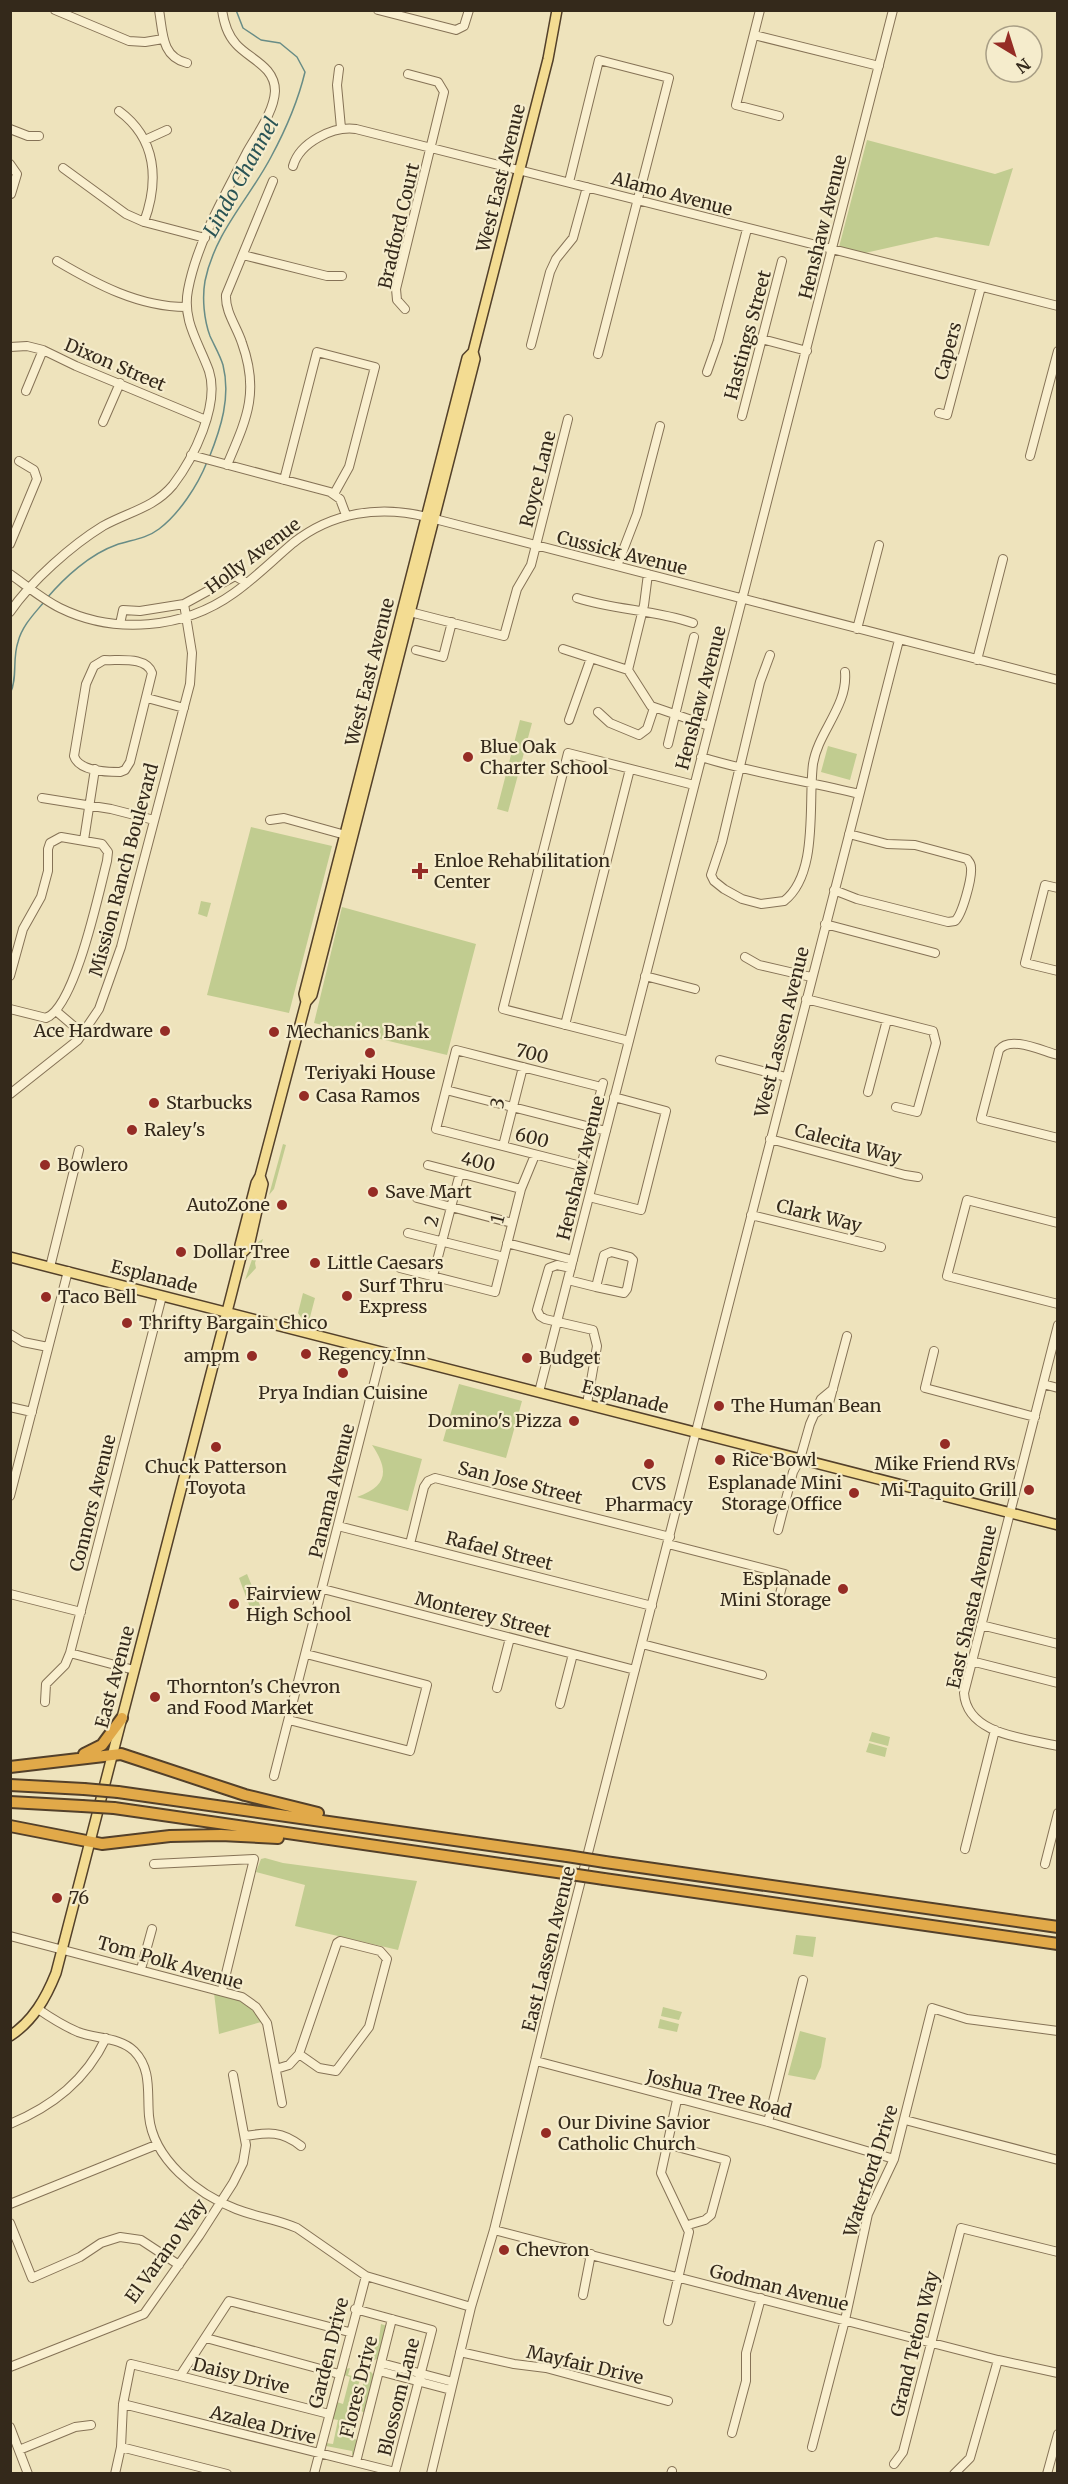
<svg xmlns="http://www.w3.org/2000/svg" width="1068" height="2484" font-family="Merriweather,serif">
	<rect width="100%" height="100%" fill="#eee3bc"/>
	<path fill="#c1cc90" d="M867 140 995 174 1013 168 989 246 936 237 865 253 839 247Z
		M520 720 532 723 508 812 497 809Z
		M828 746 857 754 850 780 821 772Z
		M251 827 332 846 289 1013 207 995Z
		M201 901 211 903 207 917 198 914Z
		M342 907 476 944 447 1055 314 1023Z
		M283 1144 286 1145 274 1189 269 1195Z
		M263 1239 255 1263 256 1268 245 1280 258 1242Z
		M303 1293 315 1298 309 1321 303 1320 298 1313Z
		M459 1384 522 1401 506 1458 443 1441Z
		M372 1445 422 1459 408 1511 357 1497C388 1486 389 1470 372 1445Z
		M247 1574 264 1615 254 1618 239 1578Z
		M872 1732 890 1737 888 1746 869 1741Z
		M869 1743 887 1748 885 1757 866 1752Z
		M265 1858 283 1863 417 1881 398 1950 295 1926 305 1885 256 1872 261 1859Z
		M796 1935 816 1937 813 1957 793 1954Z
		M214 1993C236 1997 250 2001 261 2022L219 2034Z
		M663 2007 682 2012 679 2020 661 2016Z
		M660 2019 679 2024 677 2032 658 2028Z
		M800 2031 826 2038 821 2067 815 2080 788 2075Z
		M381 2324 387 2326 377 2359 369 2362 371 2354H373L375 2346H378Z
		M350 2368 348 2375 361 2378 356 2390 358 2391 357 2397 351 2395 349 2402 355 2404 359 2414 353 2438 357 2440 354 2456 352 2455V2451L326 2446V2443L333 2444 338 2420 333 2419 337 2402 343 2404 350 2377 344 2375 345 2369Z
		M367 2368 374 2375 365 2413 361 2411 358 2406Z"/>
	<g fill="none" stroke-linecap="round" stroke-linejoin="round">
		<path stroke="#688c86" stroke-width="1.5" d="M209 458C221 428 231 397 223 365 220 355 214 345 210 336 204 320 202 298 205 281 215 232 249 199 271 157 285 131 298 101 305 72L297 57 280 43 261 40 243 28 236 10
			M47 598C64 578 90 554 116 545 130 540 146 539 159 529 179 514 198 485 207 462
			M10 694C18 678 12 659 18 642 22 626 34 614 44 602"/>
		<defs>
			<path id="minor" d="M55 10 129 41 145 42 163 39
				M159 10C163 32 161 57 187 63
				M378 10 456 30 464 26 469 10
				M760 10 736 105 779 116
				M754 35 879 66
				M339 69 337 85 341 128
				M119 111C157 139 159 181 144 222
				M10 129 28 136H39
				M145 140 167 130
				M10 164 17 174 11 194
				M293 166C300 142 333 126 356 129L1058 306
				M63 168 126 214 144 222 205 238
				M569 182 599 60 669 78 598 354
				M243 255 327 276H342
				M57 261C96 284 139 307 186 307
				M405 309 397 300 396 289 444 92 438 82 408 74
				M762 339 807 351
				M531 345 550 272 556 259 573 238 587 187
				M10 347 27 346 43 350 76 366 206 420
				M707 372 718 341 747 229
				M26 391 43 350
				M939 413 947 415 981 287
				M742 416 782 261
				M103 422 120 383
				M191 455 330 492 340 499 346 515
				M1030 456 1058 351
				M227 465C246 420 260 393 242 343 237 327 225 312 226 295L273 181
				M284 480 317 352 375 367 349 467 334 494
				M10 544 37 479 34 470 19 461
				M617 566 637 514 660 426
				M10 574C27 586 42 599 60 608 115 635 184 629 234 593 255 578 273 560 293 543 332 512 380 505 427 517L1058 680
				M648 574 644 605 628 670 651 706 709 726
				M577 598C615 610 655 610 693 623
				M10 612C31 581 72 545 103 526 128 512 154 508 173 485 193 459 220 405 209 371 199 343 182 321 188 290 197 242 225 195 247 152 257 134 274 112 275 91 275 66 249 59 236 44 227 34 224 23 222 10
				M410 612 504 636 517 589 531 565 568 419
				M120 624 123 610 140 611 184 604 235 576 247 583
				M857 629 879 545
				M563 649 628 670
				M416 650 443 657 452 622
				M770 655 760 682 722 842 711 875 714 881 724 889 742 899 761 904 784 901C819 874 808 802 813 764 818 732 848 706 845 672
				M104 660C119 661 146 656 152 673L130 762 125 770 120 772C105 772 79 771 74 756L86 684 94 666Z
				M977 660 1003 559
				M147 698 184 708
				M598 712 610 723 639 735 647 729 654 708
				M569 720 591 658
				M668 744 694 637
				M701 757C753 773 806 781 859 794
				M42 798 111 809 154 820
				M270 820 284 818 349 836
				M84 840 95 769
				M1058 888 1045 885 1025 963 1058 971
				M834 890 857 899 948 922 955 921C962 915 972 879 971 868 971 864 970 863 967 859L915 845 887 844 849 834
				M825 924 935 953
				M745 957 759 965 811 977
				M10 976 23 929 41 897 48 871V849L50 843 61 837 102 844 108 852 107 861C99 892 75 1007 46 1018L10 1009
				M645 976 695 989
				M806 999 933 1031 936 1043 917 1112 896 1107
				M56 1011 83 1034
				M565 1025 630 769
				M629 1041 503 1009 568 753 694 785
				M1058 1055C1042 1051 1010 1035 999 1050L981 1119 1058 1138
				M720 1060 786 1077
				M601 1087 456 1050 436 1129 581 1166 603 1083
				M446 1090 606 1131
				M868 1092 887 1020
				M10 1094 78 1040 99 1009 121 947 190 684 192 653 184 604
				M770 1139 905 1175 918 1177
				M503 1146 523 1067
				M428 1165 521 1189
				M589 1197 641 1210 666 1111 614 1097
				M417 1198 512 1223
				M751 1215 881 1247
				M1058 1223 967 1200 947 1276 1058 1304
				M408 1233 504 1257
				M507 1243 573 1260
				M611 1252 630 1257 633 1260 627 1289 624 1293 596 1287 604 1255Z
				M50 1267 79 1150
				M400 1268 495 1292 521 1189 535 1155
				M571 1268 557 1265 549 1268 537 1310 540 1316 545 1319 593 1330 597 1346 587 1404
				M433 1276 460 1173
				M568 1280 596 1287
				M1058 1325 964 1693C967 1735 1025 1738 1058 1746
				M10 1334 23 1342 48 1347
				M934 1351 925 1388 1035 1417
				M1043 1384 1058 1388
				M539 1392 893 10
				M10 1407 32 1412
				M816 1413 829 1403 847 1336
				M10 1496 68 1271
				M338 1526 652 1606
				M778 1530 793 1472 800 1459 810 1424 821 1399 833 1389
				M410 1544 424 1487 428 1481 435 1478 670 1537
				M668 1544 785 1574 779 1598
				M323 1589 635 1670
				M10 1594 81 1612
				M981 1625 1058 1644
				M642 1644 762 1675
				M70 1653 134 1670
				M971 1661 1058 1683
				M497 1688 510 1638
				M45 1702 46 1684 65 1665 70 1653 162 1296
				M560 1704 573 1654
				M289 1720 410 1751 427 1685 306 1654
				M274 1776 382 1352
				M965 1849 995 1730
				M154 1864 254 1859 222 1990
				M1045 1864 1058 1813
				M10 1936 242 1997 256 2007 267 2023 282 2103
				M141 1969 152 1929
				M38 2009C51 2018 64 2026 78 2032 96 2039 120 2037 134 2051 152 2069 147 2093 149 2116 153 2159 197 2194 236 2209 256 2217 277 2219 297 2228L366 2276 471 2307
				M536 2061 768 2122 894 2159
				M276 2069 289 2065 299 2054 337 1943 340 1941 380 1951 387 1959 369 2027 336 2071 319 2068 299 2054
				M905 2120 1058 2160
				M768 2122 803 1980
				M10 2124C53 2106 86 2080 106 2038
				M245 2136C269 2132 282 2131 301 2146
				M666 2144 726 2160 711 2215 705 2220 688 2225
				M10 2204 156 2145
				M10 2223 32 2278 80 2257 101 2243 120 2237 141 2240 179 2265
				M494 2230 998 2360 1058 2373
				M583 2295 591 2254
				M668 2321 689 2232 661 2173 677 2100
				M206 2338 339 2374
				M460 2352 514 2364 546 2368 668 2401
				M381 2363 453 2382
				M10 2367 144 2314 199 2236 233 2183 243 2163 246 2145 233 2075
				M379 2371 451 2390
				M180 2376 329 2414
				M123 2404 395 2472 432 2330 355 2309
				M10 2427 28 2474
				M732 2433 746 2381V2353L761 2298
				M121 2447 227 2474
				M812 2447 845 2320 868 2214 894 2159 932 2008 967 2019 1058 2031
				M19 2450 75 2427 91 2425
				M356 2462 392 2319
				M894 2464 903 2452 961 2228 1058 2252
				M115 2474 121 2447 123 2404 131 2364 180 2376 229 2301 349 2332
				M314 2474 366 2276
				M431 2474 471 2307 494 2230 550 2001 899 640
				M671 2474 672 2471
				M954 2474 970 2458 998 2360
				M1047 2474 1058 2434"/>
			<path id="major" d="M306 1002 304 994 467 358 473 352 548 59 557 10
				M242 1253 240 1245 256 1183 260 1176 306 1002 312 995 475 359 473 352
				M10 1257 1058 1525
				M10 2036C33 2021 46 1998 56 1973L230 1300 242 1253 249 1246 263 1184 260 1176"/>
			<path id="highway" d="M84 1754 102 1745 122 1718
				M10 1767 121 1754 245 1795 318 1813
				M10 1785 84 1789
				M118 1792 567 1856
				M10 1802 82 1806
				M114 1808 564 1873
				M10 1826 102 1844 170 1836 221 1835 278 1838
				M605 1862 1058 1927
				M604 1879 1058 1944"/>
		</defs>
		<use href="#minor" stroke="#857256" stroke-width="10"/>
		<use href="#major" stroke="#53402a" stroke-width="12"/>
		<use href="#highway" stroke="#53402a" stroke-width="14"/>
		<use href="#minor" stroke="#f9efcf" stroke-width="8"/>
		<use href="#major" stroke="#f3dc92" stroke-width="9"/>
		<use href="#highway" stroke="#e1a949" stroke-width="10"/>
		<defs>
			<path id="highway-bridge" d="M84 1789 118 1792
				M82 1806 114 1808
				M567 1856 605 1862
				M564 1873 604 1879"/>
		</defs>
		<use href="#highway-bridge" stroke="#53402a" stroke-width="14" stroke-linecap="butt"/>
		<use href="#highway-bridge" stroke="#e1a949" stroke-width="10"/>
	</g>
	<g fill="#952c25" stroke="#f5eccc" stroke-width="2">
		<circle cx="468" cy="757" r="6"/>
		<path d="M417 862h6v6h6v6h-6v6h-6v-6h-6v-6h6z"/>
		<circle cx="165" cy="1031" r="6"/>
		<circle cx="274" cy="1032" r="6"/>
		<circle cx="370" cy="1053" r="6"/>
		<circle cx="304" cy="1096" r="6"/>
		<circle cx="154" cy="1103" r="6"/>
		<circle cx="132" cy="1130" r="6"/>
		<circle cx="45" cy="1165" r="6"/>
		<circle cx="373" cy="1192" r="6"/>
		<circle cx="282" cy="1205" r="6"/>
		<circle cx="181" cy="1252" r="6"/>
		<circle cx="315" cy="1263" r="6"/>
		<circle cx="347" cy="1296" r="6"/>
		<circle cx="46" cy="1297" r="6"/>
		<circle cx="127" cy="1323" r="6"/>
		<circle cx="306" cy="1354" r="6"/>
		<circle cx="252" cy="1356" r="6"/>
		<circle cx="527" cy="1358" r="6"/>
		<circle cx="343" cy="1373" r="6"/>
		<circle cx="719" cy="1406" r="6"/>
		<circle cx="574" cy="1421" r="6"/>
		<circle cx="945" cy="1444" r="6"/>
		<circle cx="216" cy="1447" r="6"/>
		<circle cx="720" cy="1460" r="6"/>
		<circle cx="649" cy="1464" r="6"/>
		<circle cx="1029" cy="1490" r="6"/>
		<circle cx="854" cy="1493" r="6"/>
		<circle cx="843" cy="1589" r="6"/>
		<circle cx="234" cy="1604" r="6"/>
		<circle cx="155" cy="1697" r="6"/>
		<circle cx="57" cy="1898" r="6"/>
		<circle cx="546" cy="2133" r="6"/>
		<circle cx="504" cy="2250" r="6"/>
	</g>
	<g text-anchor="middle" stroke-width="4.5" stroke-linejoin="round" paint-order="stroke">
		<g font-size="18" fill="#34291b" stroke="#f5eccc">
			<text transform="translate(501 178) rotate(-76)" y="6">West East Avenue</text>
			<text transform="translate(672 194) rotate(15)" y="6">Alamo Avenue</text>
			<text transform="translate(399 226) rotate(-77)" y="6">Bradford Court</text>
			<text transform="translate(823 227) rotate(-76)" y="6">Henshaw Avenue</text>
			<text transform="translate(748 335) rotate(-75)" y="6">Hastings Street</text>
			<text transform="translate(948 351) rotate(-75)" y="6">Capers</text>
			<text transform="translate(115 365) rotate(23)" y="6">Dixon Street</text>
			<text transform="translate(538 479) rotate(-76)" y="6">Royce Lane</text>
			<text transform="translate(622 553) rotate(14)" y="6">Cussick Avenue</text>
			<text transform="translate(253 556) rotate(-37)" y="6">Holly Avenue</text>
			<text transform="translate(370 672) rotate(-76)" y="6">West East Avenue</text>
			<text transform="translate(701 698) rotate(-75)" y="6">Henshaw Avenue</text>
			<text transform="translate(124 870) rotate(-75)" y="6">Mission Ranch Boulevard</text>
			<text transform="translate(782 1032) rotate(-76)" y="6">West Lassen Avenue</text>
			<text transform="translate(532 1054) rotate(14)" y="6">700</text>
			<text transform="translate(498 1103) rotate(-76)" y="6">3</text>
			<text transform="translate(532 1138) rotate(14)" y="6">600</text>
			<text transform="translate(848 1144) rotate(15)" y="6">Calecita Way</text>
			<text transform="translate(478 1162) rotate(14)" y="6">400</text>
			<text transform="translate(581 1168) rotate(-76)" y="6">Henshaw Avenue</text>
			<text transform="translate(819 1216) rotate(14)" y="6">Clark Way</text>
			<text transform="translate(498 1219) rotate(-76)" y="6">1</text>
			<text transform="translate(432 1221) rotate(-76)" y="6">2</text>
			<text transform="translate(154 1277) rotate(14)" y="6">Esplanade</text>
			<text transform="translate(625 1397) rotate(14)" y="6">Esplanade</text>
			<text transform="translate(520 1483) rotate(14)" y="6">San Jose Street</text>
			<text transform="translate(332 1491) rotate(-76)" y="6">Panama Avenue</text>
			<text transform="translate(93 1503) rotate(-76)" y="6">Connors Avenue</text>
			<text transform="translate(499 1551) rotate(14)" y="6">Rafael Street</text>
			<text transform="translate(972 1607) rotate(-77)" y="6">East Shasta Avenue</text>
			<text transform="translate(483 1615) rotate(14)" y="6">Monterey Street</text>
			<text transform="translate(115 1677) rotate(-75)" y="6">East Avenue</text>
			<text transform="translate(549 1949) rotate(-76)" y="6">East Lassen Avenue</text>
			<text transform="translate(170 1963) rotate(16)" y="6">Tom Polk Avenue</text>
			<text transform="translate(719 2094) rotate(14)" y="6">Joshua Tree Road</text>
			<text transform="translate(871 2171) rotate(-72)" y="6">Waterford Drive</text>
			<text transform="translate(166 2251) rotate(-54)" y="6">El Varano Way</text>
			<text transform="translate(779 2288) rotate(14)" y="6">Godman Avenue</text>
			<text transform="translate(915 2344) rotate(-76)" y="6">Grand Teton Way</text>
			<text transform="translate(329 2353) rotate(-76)" y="6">Garden Drive</text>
			<text transform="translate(585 2365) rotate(13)" y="6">Mayfair Drive</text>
			<text transform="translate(241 2376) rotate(14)" y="6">Daisy Drive</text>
			<text transform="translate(359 2387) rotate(-76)" y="6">Flores Drive</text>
			<text transform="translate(399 2397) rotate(-76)" y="6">Blossom Lane</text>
			<text transform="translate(263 2425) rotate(14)" y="6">Azalea Drive</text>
		</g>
		<g font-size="18" fill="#34291b" stroke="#f5eccc" text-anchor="start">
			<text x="480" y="753">Blue Oak<tspan x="480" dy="21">Charter School</tspan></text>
			<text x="434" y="867">Enloe Rehabilitation<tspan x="434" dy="21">Center</tspan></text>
			<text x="153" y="1037" text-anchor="end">Ace Hardware</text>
			<text x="286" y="1038">Mechanics Bank</text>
			<text x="370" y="1079" text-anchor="middle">Teriyaki House</text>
			<text x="316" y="1102">Casa Ramos</text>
			<text x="166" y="1109">Starbucks</text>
			<text x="144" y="1136">Raley's</text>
			<text x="57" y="1171">Bowlero</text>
			<text x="385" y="1198">Save Mart</text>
			<text x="270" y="1211" text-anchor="end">AutoZone</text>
			<text x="193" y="1258">Dollar Tree</text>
			<text x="327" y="1269">Little Caesars</text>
			<text x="359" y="1292">Surf Thru<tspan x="359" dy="21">Express</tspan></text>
			<text x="58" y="1303">Taco Bell</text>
			<text x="139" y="1329">Thrifty Bargain Chico</text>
			<text x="318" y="1360">Regency Inn</text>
			<text x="240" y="1362" text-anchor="end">ampm</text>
			<text x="539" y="1364">Budget</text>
			<text x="343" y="1399" text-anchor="middle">Prya Indian Cuisine</text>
			<text x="731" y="1412">The Human Bean</text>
			<text x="562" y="1427" text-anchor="end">Domino's Pizza</text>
			<text x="732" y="1466">Rice Bowl</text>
			<text x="945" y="1470" text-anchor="middle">Mike Friend RVs</text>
			<text x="216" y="1473" text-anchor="middle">Chuck Patterson<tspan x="216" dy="21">Toyota</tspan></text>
			<text x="842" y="1489" text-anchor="end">Esplanade Mini<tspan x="842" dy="21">Storage Office</tspan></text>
			<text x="649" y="1490" text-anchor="middle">CVS<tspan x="649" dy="21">Pharmacy</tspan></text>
			<text x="1017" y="1496" text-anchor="end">Mi Taquito Grill</text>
			<text x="831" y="1585" text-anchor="end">Esplanade<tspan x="831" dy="21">Mini Storage</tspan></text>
			<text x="246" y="1600">Fairview<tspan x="246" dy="21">High School</tspan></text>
			<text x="167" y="1693">Thornton's Chevron<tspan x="167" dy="21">and Food Market</tspan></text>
			<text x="69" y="1904">76</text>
			<text x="558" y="2129">Our Divine Savior<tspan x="558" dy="21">Catholic Church</tspan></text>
			<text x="516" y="2256">Chevron</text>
		</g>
		<g font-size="20" font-style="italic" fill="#2a5455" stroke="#f5eccc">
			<text transform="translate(241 177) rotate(-61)" y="7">Lindo Channel</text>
		</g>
	</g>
	<rect width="1068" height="2484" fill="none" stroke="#34291b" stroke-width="24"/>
	<g transform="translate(1014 54) rotate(142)"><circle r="28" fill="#f5eccc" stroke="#a89e85" stroke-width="1.5"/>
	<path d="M0-4.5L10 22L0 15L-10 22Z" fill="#952c25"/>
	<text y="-9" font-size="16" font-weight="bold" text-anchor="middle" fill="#34291b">N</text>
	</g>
</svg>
